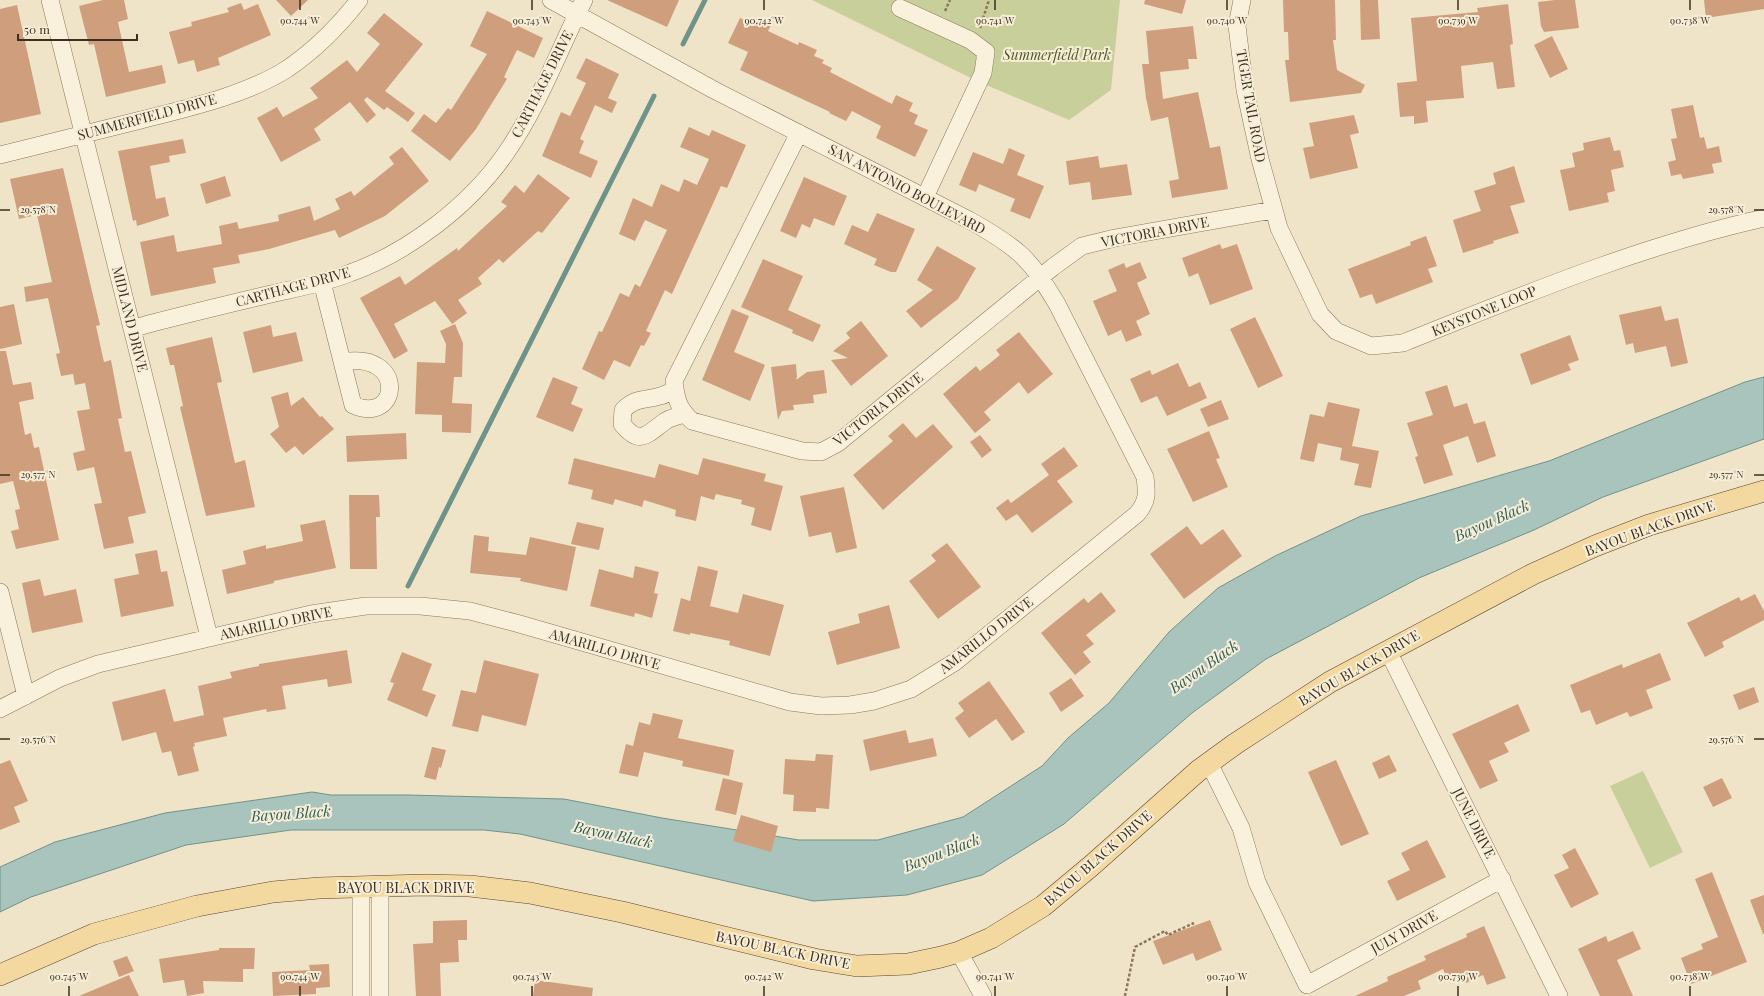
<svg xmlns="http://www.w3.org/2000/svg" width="1764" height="996" font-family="'Playfair Display',serif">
	<rect width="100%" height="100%" fill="#f0e4c8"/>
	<path fill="#c9cf9b" d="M812 0H1120L1111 90 1069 120 979 82Z
		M1643 771 1683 852 1650 868 1610 786Z"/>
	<path fill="#a9c4bc" stroke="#6f938a" d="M1764 377V439L1603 497 1534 530 1419 578 1266 659 1192 713 1064 824 982 875 907 895 813 901 520 834 484 830H291L186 845 31 897 0 912V867L55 842 165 813 312 792 331 795H408L564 799 662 818 799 840H878L963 817 1042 766 1068 738 1109 703 1169 632 1218 588 1275 556 1361 516 1549 461 1745 382Z"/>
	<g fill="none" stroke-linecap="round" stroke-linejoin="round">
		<path stroke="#6f938a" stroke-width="5" d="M683 44 705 0
			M408 586 654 96"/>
	</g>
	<path fill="#cf9f7d" d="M103 0H124L128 19 118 22 129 72 162 65 166 83 106 97 94 44 89 45 79 6Z
		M276 0H308L291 16Z
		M607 0H679L667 27Z
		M1145 0H1186L1182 14 1144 4Z
		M1283 0H1335L1336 40H1333L1337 70 1365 85 1361 93 1290 102 1285 60H1289L1288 32H1284Z
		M1360 0H1378L1380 39 1361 40Z
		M1555 0H1575L1579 28 1544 32 1541 26 1538 2Z
		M1704 0H1764V9L1706 18Z
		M241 3 244 10 258 4 271 35 218 58 220 65 197 72 194 60 178 64 169 32 192 26 191 22 229 12 227 8Z
		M1508 4 1513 44 1510 45 1515 87 1497 89 1493 62 1461 66 1464 98 1426 101 1428 122 1414 124V116L1400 117 1397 83 1417 81 1411 18 1478 12 1477 8Z
		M17 5 41 114 0 123V9Z
		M487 11 543 38 534 58 517 50 504 77 507 79 476 129 450 161 411 131 424 114 436 123 448 108 451 110 487 54 470 46Z
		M384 13 423 44 385 91 415 113 408 122 387 107 384 110 367 97 364 100 376 115 367 123 350 102 314 129 321 140 281 162 257 118 277 107 283 117 318 98 310 88 347 60 357 72 380 44 367 33Z
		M740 18 752 23 755 18 771 25 768 31 798 45 799 42 817 50 814 56 824 60 822 63 832 68 830 72 892 104 896 95 913 103 909 111 918 115 914 124 928 130 915 157 876 138 881 126 852 111 846 121 829 113 830 112 740 70 748 52 728 43Z
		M1193 26 1197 59H1188L1189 69 1160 72 1163 99 1198 92 1210 148 1220 146 1228 189 1172 198 1169 181 1179 179 1168 117 1151 121 1146 98 1142 64H1149L1146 31Z
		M1552 36 1568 69 1550 78 1534 45Z
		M586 58 619 74 608 98 617 102 612 113 595 105 580 139 584 141 579 153 598 161 591 178 542 156 561 112 570 116 586 83 576 78Z
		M1693 105 1700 138 1704 137 1707 149 1719 146 1722 162 1712 164 1714 173 1683 179 1681 174 1671 176 1668 162 1676 160 1671 139 1677 138 1671 109Z
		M1354 115 1359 133 1350 135 1358 168 1310 179 1303 148 1314 146 1309 123Z
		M689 127 709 136 712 130 746 145 727 188 721 186 672 294 665 290 646 331 651 333 644 346 641 345 630 367 614 360 604 380 582 369 599 331 602 332 620 293 629 297 635 284 640 287 667 230 645 220 635 241 619 234 633 198 652 207 661 184 679 192 684 179 697 185 709 159 680 147Z
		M1610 137 1614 151 1620 150 1624 167 1611 170 1615 191 1607 193 1609 202 1569 211 1560 170 1575 167 1572 153 1584 150 1583 143Z
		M183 139 186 153 169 156 170 162 150 166 156 199 165 197 169 216 137 226 136 220 133 221 118 151Z
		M402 147 429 181 385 216 339 238 335 230 269 249 238 255 240 263 213 268 216 283 151 296 140 242 174 235 177 252 222 244 219 226 237 222 239 229 279 221 278 215 310 206 314 221 340 209 335 199 351 191 354 196 394 164 389 157Z
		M1009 148 1025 155 1017 175 1044 186 1030 219 1010 211 1015 199 979 184 976 192 959 185 973 152 1003 164Z
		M1098 156 1100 168 1127 164 1132 195 1092 200 1090 182 1069 185 1066 161Z
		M1514 166 1525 202 1510 206 1519 233 1493 241 1494 243 1463 253 1453 220 1481 211 1474 191 1496 184 1493 173Z
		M63 168 100 325 96 326 104 362 111 360 122 418 118 419 125 452 131 451 146 513 128 517 134 543 104 549 94 504 102 503 94 467 77 471 73 453 85 450 77 411 90 409 85 383 75 385 73 374 61 376 56 354 60 353 48 298 26 302 24 287 52 282 37 215 19 219 10 179Z
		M538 174 570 198 542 233 538 231 503 263 499 259 478 278 482 284 458 300 467 313 452 324 435 301 394 324 408 351 394 359 360 298 400 276 405 285 457 248 458 251 507 206 501 202 515 185 524 193Z
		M225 176 231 196 206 204 200 184Z
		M804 177 847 196 834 226 814 218 810 228 802 224 796 238 780 231Z
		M877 213 915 229 896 272H891L874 265 877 259 844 244 852 225 868 232Z
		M1426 236 1437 266 1428 269 1433 282 1376 304 1372 294 1360 298 1348 269 1411 245 1410 242Z
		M1220 244 1222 249 1237 244 1253 289 1210 305 1198 273 1189 277 1182 258Z
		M937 246 976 268 958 299 921 328 906 311 933 290 917 280Z
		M763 259 803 276 788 310 821 325 813 342 792 333 793 330 741 307Z
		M1140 262 1147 278 1137 283 1150 314 1136 321 1142 335 1126 342 1121 330 1108 336 1093 301 1117 291 1108 270 1124 263 1126 268Z
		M14 304 22 344 0 349V307Z
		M1661 306 1665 321 1678 318 1688 363 1671 367 1666 346 1635 353 1633 343 1626 345 1619 315Z
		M732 309 749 316 734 352 765 365 750 401 702 380Z
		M1255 317 1283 376 1258 388 1230 329Z
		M861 321 888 356 851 386 831 360 848 358 833 351 850 338 846 333Z
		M455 324 463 343 462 377H454L452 403 472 404 471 433 442 432V415L415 414 417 362 445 363 446 344 440 331Z
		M271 325 273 337 296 332 303 361 253 373 243 332Z
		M1019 332 1053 374 1028 394 1019 382 984 412 991 420 975 433 943 394 976 366 980 371 1000 355 996 350Z
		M1570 335 1579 360 1568 364 1571 370 1531 385 1520 354Z
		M212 337 222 382 217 383 235 463 245 460 255 507 206 516 180 407 183 406 174 365H170L166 348Z
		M0 351H6L13 385 31 382 34 399 19 402 25 435 31 433 34 448 39 447 59 540 16 549 11 531 19 529 15 510 20 509 13 481 0 484Z
		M1178 363 1189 387 1200 382 1207 398 1167 416 1157 396 1141 403 1130 379 1150 370 1152 375Z
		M796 364 797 377 796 380 807 372 824 370 827 393 813 395 814 403 793 405 794 410 782 411 778 420 771 367Z
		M553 377 578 387 571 404 583 409 573 432 536 417Z
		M1447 385 1454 407 1467 403 1474 424 1485 421 1496 456 1477 463 1468 436 1443 445 1453 475 1424 484 1415 457 1418 456 1407 423 1433 415 1425 392Z
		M288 392 291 406 303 397 320 417 322 416 334 429 303 455 295 446 286 453 270 434 279 427 271 397Z
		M1221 400 1229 419 1208 427 1200 409Z
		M1328 402 1360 409 1352 446 1379 451 1371 488 1354 485 1359 464 1340 460 1342 448 1318 443 1314 462 1300 459 1310 414 1324 417Z
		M903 423 916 438 933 424 953 447 883 510 853 475 893 441 888 436Z
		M1209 431 1220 458 1216 459 1228 487 1193 502 1167 449Z
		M406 433 407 459 347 462 346 436Z
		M980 435 992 450 982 458 970 442Z
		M1064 447 1078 466 1057 481 1073 502 1032 533 1017 514 1006 521 996 508 1008 499 1011 503 1049 475 1041 464Z
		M574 458 655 478 659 464 698 475 703 458 766 474 764 481 783 486 771 531 751 525 755 508 741 504 742 500 716 494 714 500 701 496 696 521 675 516 676 510 644 500 642 507 615 499 613 505 591 499 593 490 568 484Z
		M844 487 857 548 836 553 831 532 809 537 800 496Z
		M349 495H379L380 517H376L377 569H350Z
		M325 520 336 568 274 581V583L227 594 222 570 246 564 243 551 266 545V549L303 541 300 525Z
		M577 522 604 528 599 550 571 544Z
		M1187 526 1201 545 1223 529 1242 556 1184 599 1150 554Z
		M474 535 489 537 488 551 526 555 530 537 576 547 567 591 520 581 521 578 470 573Z
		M947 543 981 587 938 619 909 581 936 561 931 555Z
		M157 550 161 572 167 571 174 606 121 617 114 579 139 574 135 554Z
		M635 566 659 572 654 593 658 594 652 618 635 613 634 617 590 606 599 569 633 578Z
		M698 566 718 571 710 606 738 613 743 594 784 605 770 656 729 645 730 641 690 633V635L673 631 681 598 690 601Z
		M40 579 44 596 76 589 83 622 32 633 22 583Z
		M1101 592 1116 611 1086 635 1094 644 1083 652 1091 662 1075 675 1041 633 1084 598 1088 603Z
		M1755 594 1764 611V620L1722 642 1724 647 1705 657 1687 623 1739 597 1741 601Z
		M889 605 900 648 837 665 828 632 860 623 858 614Z
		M347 650 352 683 328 687 327 679 282 686 286 709 267 712 266 709 223 718 227 736 194 743 195 746 193 747 199 771 178 776 171 751 162 753 156 732 122 741 112 702 165 689 174 722 204 715 198 686 232 678 230 672 259 666V664Z
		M402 652 432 664 422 690 436 695 427 717 387 700 394 683 390 682Z
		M1660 653 1671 680 1646 690 1653 708 1630 717 1627 712 1596 725 1590 710 1581 713 1570 685 1622 664 1623 668Z
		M484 660 539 674 526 726 482 715 478 732 452 726 461 690 476 693Z
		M1071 678 1084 696 1061 712 1049 693Z
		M989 681 1025 732 1012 741 996 719 969 738 955 718 964 711 958 703Z
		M1754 687 1759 702 1739 710 1733 695Z
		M1518 704 1530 731 1504 743 1509 752 1489 761 1498 781 1480 789 1452 734Z
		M653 713 683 720 678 738 734 750 729 776 682 766 683 761 644 752 638 777 619 773 626 744 633 746 639 722 650 725Z
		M906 730 909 743 933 738 937 756 870 771 863 740Z
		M432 747 446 750 441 768 439 767 436 780 424 777Z
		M816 754 833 755 829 809 816 808V812L793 811 794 795 783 794 785 759 815 761Z
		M1389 755 1397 771 1379 779 1372 763Z
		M10 760 28 801 14 807 20 822 0 830V764Z
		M1336 760 1369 834 1341 846 1308 772Z
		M723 778 743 783 736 815 715 810Z
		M1722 778 1732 798 1713 807 1703 787Z
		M741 815 778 826 771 852 733 841Z
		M1427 840 1446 877 1397 901 1387 881 1410 870 1401 853Z
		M1575 848 1599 894 1571 908 1554 875 1569 868 1562 855Z
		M1712 872 1747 962 1691 984 1681 958 1703 949 1701 944 1718 937 1695 879Z
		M1764 895V934H1763L1750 900Z
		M467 920V940H458L459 962 440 963 441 996H416L413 944 433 943V921Z
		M1210 920 1222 950 1196 961 1193 953 1163 965 1153 941Z
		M1484 926 1506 978 1487 985 1483 975 1466 983 1462 975 1448 981 1443 969 1418 981 1421 989 1404 996H1355L1388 981 1387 977 1426 960 1424 956 1467 937 1466 934Z
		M1633 931 1641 949 1617 960 1633 996H1600L1578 949 1606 936 1608 942Z
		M219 948H255L254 969H243V982L203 981 204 993 187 996 184 980 163 983 159 959 219 950Z
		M127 956 134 971 119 977 113 961Z
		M329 964 330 987 316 988V994L273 996 272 972 310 970 309 965Z
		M129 975 139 996H79Z
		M535 980 593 988 592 996H533Z"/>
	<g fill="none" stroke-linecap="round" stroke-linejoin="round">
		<defs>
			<path id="minor" d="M50 0 209 637
				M1242 0 1237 26 1245 90 1260 159 1279 228 1320 314 1336 331 1371 346 1403 343C1521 296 1639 246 1764 218
				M900 8 970 40 986 52 983 73 925 197
				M799 133 674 381C676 399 678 408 692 421L802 451 821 452 838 443 1053 267 1082 246 1115 238 1273 210
				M0 155C47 143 94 132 141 120 188 108 246 95 287 69 315 50 338 27 359 0
				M322 282 353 405C401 426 406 350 343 362
				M133 329 145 325C187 314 229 304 271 294 297 288 325 283 350 273 409 252 470 205 506 153 538 107 559 50 584 0
				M675 390C670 392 665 395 660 396 645 401 636 397 623 410L622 424C640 446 646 435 664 422 669 418 678 416 685 414
				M0 592 26 696
				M1388 651 1559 996
				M0 709 60 678 98 664 311 614 366 606H420L470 611 516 623 790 702 821 706 850 705 874 701 911 689 955 662 1137 514C1148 501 1147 493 1145 477L1057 304C1046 286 1035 267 1019 253 1004 240 987 230 969 220L714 90 551 0
				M1209 763 1241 828 1257 882 1307 985 1502 879
				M959 952 983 996
				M361 996V887
				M380 996V886"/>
			<path id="major" d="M0 975 94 934 197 906 273 892 319 888 424 885 470 886 530 893 622 912 814 959 857 966 908 964 941 957 959 952 991 938 1043 906 1091 866 1198 771 1235 744 1330 682 1533 574 1595 546 1649 525 1764 491"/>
		</defs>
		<use href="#minor" stroke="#8d765c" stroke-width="18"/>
		<use href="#major" stroke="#5b4430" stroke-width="22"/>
		<path stroke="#8d765c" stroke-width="2.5" stroke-dasharray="3 2" stroke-linecap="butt" d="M945 11 950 0
			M980 28 989 0
			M1125 996 1135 947 1165 931 1168 935 1194 923"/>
		<use href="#minor" stroke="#faf1dc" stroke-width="17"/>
		<use href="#major" stroke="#f3d9a0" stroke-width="21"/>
	</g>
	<path fill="none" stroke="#3d2e20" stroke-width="1.5" d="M300 0V10M532 0V10M764 0V10M995 0V10M1227 0V10M1458 0V10M1690 0V10M0 210H10M1754 210H1764M0 475H10M1754 475H1764M0 739H10M1754 739H1764M69 986V996M300 986V996M532 986V996M764 986V996M995 986V996M1227 986V996M1458 986V996M1690 986V996"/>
	<g text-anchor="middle" stroke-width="4" stroke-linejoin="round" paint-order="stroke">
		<g font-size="14" font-style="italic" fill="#4d5a26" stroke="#f7eed8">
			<text x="1057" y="60">Summerfield Park</text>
		</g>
		<g font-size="14" fill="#3d2e20" stroke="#f7eed8">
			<text transform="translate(542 84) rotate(-63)" y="5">CARTHAGE DRIVE</text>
			<text transform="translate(1251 106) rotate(80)" y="5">TIGER TAIL ROAD</text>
			<text transform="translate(147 117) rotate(-15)" y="5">SUMMERFIELD DRIVE</text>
			<text transform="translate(907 189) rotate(28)" y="5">SAN ANTONIO BOULEVARD</text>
			<text transform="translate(1155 232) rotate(-11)" y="5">VICTORIA DRIVE</text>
			<text transform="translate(293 287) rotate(-15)" y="5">CARTHAGE DRIVE</text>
			<text transform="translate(1484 311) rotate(-22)" y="5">KEYSTONE LOOP</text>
			<text transform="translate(130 319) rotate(76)" y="5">MIDLAND DRIVE</text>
			<text transform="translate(878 409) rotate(-38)" y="5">VICTORIA DRIVE</text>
			<text transform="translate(1650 528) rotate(-20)" y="5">BAYOU BLACK DRIVE</text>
			<text transform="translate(276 623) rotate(-12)" y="5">AMARILLO DRIVE</text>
			<text transform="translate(986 635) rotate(-38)" y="5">AMARILLO DRIVE</text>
			<text transform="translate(605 649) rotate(16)" y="5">AMARILLO DRIVE</text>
			<text transform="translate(1359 668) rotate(-30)" y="5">BAYOU BLACK DRIVE</text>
			<text transform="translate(1474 823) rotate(63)" y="5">JUNE DRIVE</text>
			<text transform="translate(1098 858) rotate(-41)" y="5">BAYOU BLACK DRIVE</text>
			<text x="406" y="893">BAYOU BLACK DRIVE</text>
			<text transform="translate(1404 932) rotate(-29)" y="5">JULY DRIVE</text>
			<text transform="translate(783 950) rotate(12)" y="5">BAYOU BLACK DRIVE</text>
		</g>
		<g font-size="15" font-style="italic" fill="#2f5d5a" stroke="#f7eed8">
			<text transform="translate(1492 521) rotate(-24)" y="5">Bayou Black</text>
			<text transform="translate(1204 667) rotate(-35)" y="5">Bayou Black</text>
			<text transform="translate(291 814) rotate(-4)" y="5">Bayou Black</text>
			<text transform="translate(613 835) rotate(12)" y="5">Bayou Black</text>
			<text transform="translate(942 853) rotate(-21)" y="5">Bayou Black</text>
		</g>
	</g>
	<g font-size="10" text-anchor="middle" fill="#3d2e20" stroke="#f7eed8" stroke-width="4" stroke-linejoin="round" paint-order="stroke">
		<text x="300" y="24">90.744°W</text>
		<text x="532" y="24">90.743°W</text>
		<text x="764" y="24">90.742°W</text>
		<text x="995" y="24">90.741°W</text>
		<text x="1227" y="24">90.740°W</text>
		<text x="1458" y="24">90.739°W</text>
		<text x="1690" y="24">90.738°W</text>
		<text x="38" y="213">29.578°N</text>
		<text x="1726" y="213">29.578°N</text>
		<text x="38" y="478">29.577°N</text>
		<text x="1726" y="478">29.577°N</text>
		<text x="38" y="743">29.576°N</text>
		<text x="1726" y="743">29.576°N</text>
		<text x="69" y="980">90.745°W</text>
		<text x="300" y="980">90.744°W</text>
		<text x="532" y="980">90.743°W</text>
		<text x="764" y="980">90.742°W</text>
		<text x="995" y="980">90.741°W</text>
		<text x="1227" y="980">90.740°W</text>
		<text x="1458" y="980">90.739°W</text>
		<text x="1690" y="980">90.738°W</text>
	</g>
	<path d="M18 34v6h119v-6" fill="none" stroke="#3d2e20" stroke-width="2"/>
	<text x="24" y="34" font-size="12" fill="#3d2e20" stroke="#f7eed8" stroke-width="3" paint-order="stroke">50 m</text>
</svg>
